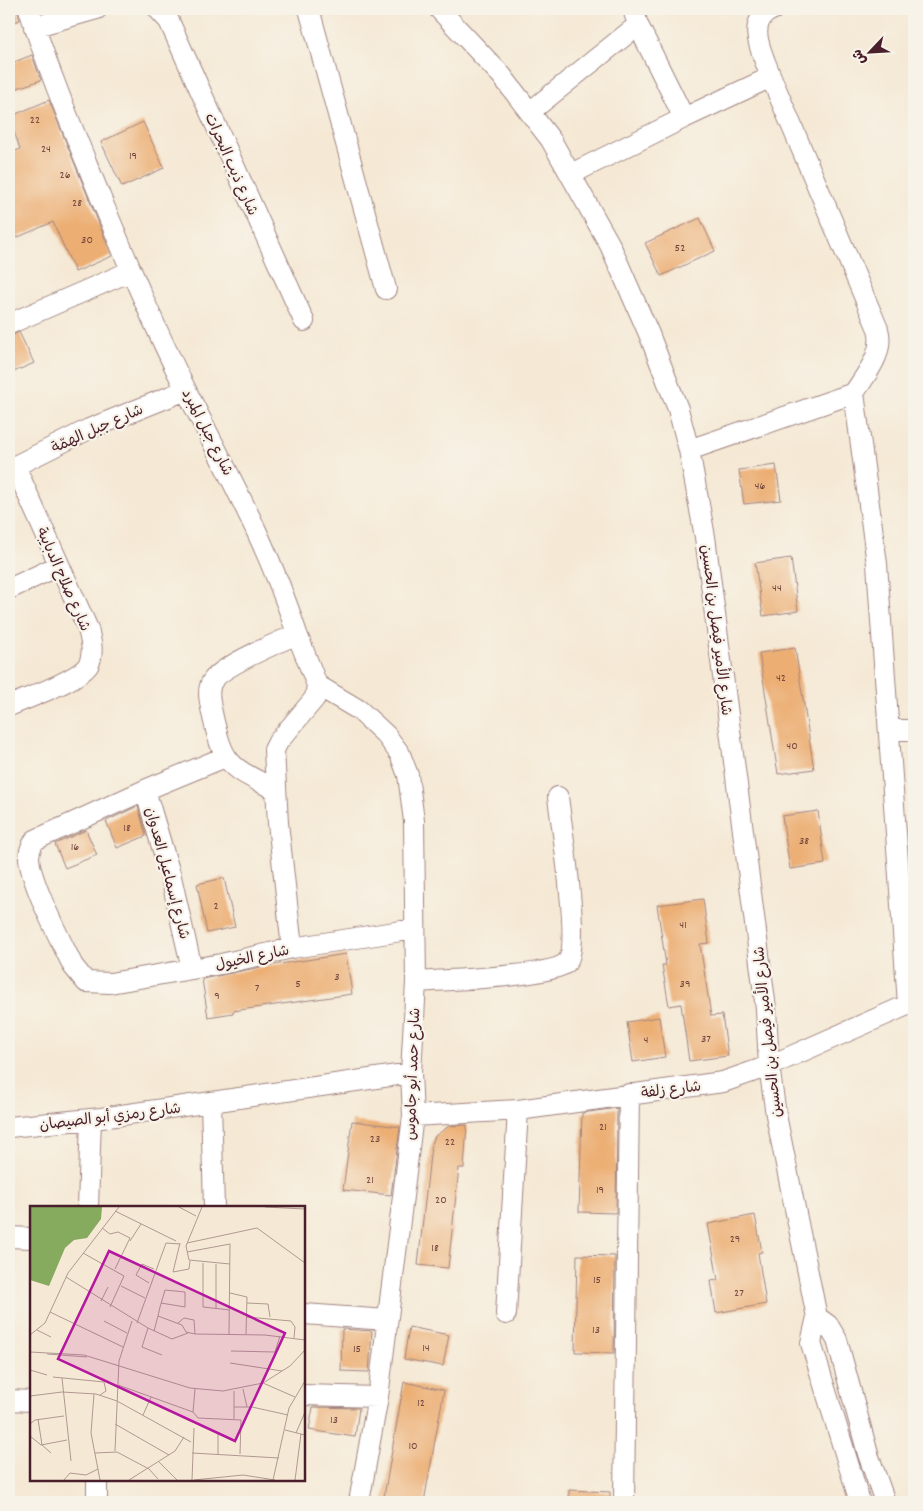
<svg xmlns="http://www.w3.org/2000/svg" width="923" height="1511" font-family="Dekko,'Playpen Sans Arabic',sans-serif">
	<rect width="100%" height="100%" fill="#f7f3e8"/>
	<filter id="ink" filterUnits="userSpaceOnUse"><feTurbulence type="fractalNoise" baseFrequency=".02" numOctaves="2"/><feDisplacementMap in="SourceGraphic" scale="10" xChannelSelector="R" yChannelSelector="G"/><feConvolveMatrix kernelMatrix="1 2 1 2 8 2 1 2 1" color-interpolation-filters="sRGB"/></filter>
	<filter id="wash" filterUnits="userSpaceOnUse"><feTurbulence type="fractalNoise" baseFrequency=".0096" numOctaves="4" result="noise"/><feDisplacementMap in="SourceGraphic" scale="20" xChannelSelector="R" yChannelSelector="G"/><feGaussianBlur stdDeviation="1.12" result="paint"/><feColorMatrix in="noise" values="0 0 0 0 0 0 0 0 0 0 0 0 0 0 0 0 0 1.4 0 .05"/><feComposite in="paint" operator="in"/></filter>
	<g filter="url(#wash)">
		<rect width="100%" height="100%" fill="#f5e9d5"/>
		<g id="blocks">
			<path fill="#ecae73" d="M9 9H17L20 20 9 24Z
				M32 55 41 80 9 91V64Z
				M49 100 112 256 75 272 53 222 9 241V154L20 149 9 117Z
				M143 122 164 168 122 187 101 142Z
				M700 218 715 251 661 276 645 243Z
				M19 332 34 363 9 374V337Z
				M776 465 781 500 744 504 739 470Z
				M791 558 798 611 763 616 755 563Z
				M795 648 814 769 778 774 759 653Z
				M138 806 146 836 117 848 106 821Z
				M818 811 825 864 790 869 782 816Z
				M86 830 97 855 65 868 55 844Z
				M224 878 235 927 207 933 197 884Z
				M703 899 709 943 700 944 711 1016 722 1015 728 1056 689 1061 681 1004 669 1006 662 965H666L657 905Z
				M346 954 352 994 233 1011V1013L208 1017 202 979 266 966Z
				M659 1017 665 1057 633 1062 627 1022Z
				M617 1108 616 1213 579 1212 582 1113Z
				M352 1121 400 1127 391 1195 343 1190Z
				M467 1125 464 1168H459L448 1268 418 1265 431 1146 435 1136 449 1126Z
				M755 1215 762 1252 758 1253 766 1304 716 1313 711 1281 718 1280 708 1224Z
				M577 1255 615 1256 614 1353 575 1352Z
				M409 1327 449 1335 443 1366 404 1359Z
				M342 1329 372 1331 369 1372 341 1371Z
				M404 1382 444 1390 424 1502H383Z
				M313 1407 359 1408 355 1437 309 1430Z
				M569 1490 610 1492V1502H569Z"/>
		</g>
	</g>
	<g filter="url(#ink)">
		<use href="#blocks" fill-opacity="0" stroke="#a08480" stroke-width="1"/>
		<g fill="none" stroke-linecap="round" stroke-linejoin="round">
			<defs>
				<path id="minor" d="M29 9C49 73 75 134 100 196 127 261 154 327 186 390 226 470 270 548 297 634 279 642 224 665 213 680 206 689 210 702 212 713 224 767 229 766 276 790
					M158 9 169 21 304 321
					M309 9 386 289
					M439 9 502 76 551 140 610 245 649 334 678 409 689 450 705 537 766 1009 769 1066 776 1115 817 1317 811 1343 860 1502
					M633 9 638 25 684 118 771 77
					M34 27 97 9
					M531 111 638 25
					M571 174 684 118
					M9 324 131 271
					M854 393 877 564 908 1004
					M689 450 854 393C866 374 885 353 878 329L771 77C763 54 743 21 774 9
					M9 469 89 429 186 390
					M9 589 58 566
					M317 685 359 710 386 735 400 754 408 775 414 821 416 982 411 1073 413 1116 378 1397 359 1502
					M9 706C27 698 80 680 89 664 94 652 91 641 88 629L15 466
					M890 730H914
					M145 790 225 757
					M292 948 278 823 274 750 278 742 315 698 317 685 297 634
					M192 969 171 877 145 790 35 840C31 846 29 851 29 858 31 884 61 941 73 966L86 982 110 983 221 964 292 948 414 929
					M416 982C443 980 550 977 566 963 582 948 561 823 558 797
					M211 1103 214 1207
					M413 1116 518 1110 723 1082 769 1066 914 1002
					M9 1127 101 1118 411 1073
					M88 1207 91 1119
					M9 1237 31 1238
					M304 1314 387 1320
					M506 1314 518 1110
					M817 1317 828 1325 837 1340 868 1454 885 1502
					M304 1395 378 1397
					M9 1400 31 1401
					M97 1480V1502
					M624 1502 629 1094"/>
			</defs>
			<use href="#minor" stroke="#a08480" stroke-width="22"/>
			<use href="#minor" stroke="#fff" stroke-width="20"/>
		</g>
	</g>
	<g text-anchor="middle" stroke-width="4.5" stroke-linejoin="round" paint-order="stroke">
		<g font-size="12" fill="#72433d">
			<text x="35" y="123">22</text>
			<text x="46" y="152">24</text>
			<text x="133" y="159">19</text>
			<text x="65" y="178">26</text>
			<text x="77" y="206">28</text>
			<text x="87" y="243">30</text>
			<text x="680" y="251">52</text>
			<text x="760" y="489">46</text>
			<text x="777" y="591">44</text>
			<text x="781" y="681">42</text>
			<text x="792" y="749">40</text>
			<text x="127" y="831">18</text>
			<text x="804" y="844">38</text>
			<text x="75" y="850">16</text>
			<text x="216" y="909">2</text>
			<text x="683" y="928">41</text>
			<text x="337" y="980">3</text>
			<text x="298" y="987">5</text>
			<text x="685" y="987">39</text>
			<text x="257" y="991">7</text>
			<text x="217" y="999">9</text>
			<text x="706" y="1042">37</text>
			<text x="646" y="1043">4</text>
			<text x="603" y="1130">21</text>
			<text x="375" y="1142">23</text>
			<text x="450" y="1145">22</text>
			<text x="370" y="1183">21</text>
			<text x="600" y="1193">19</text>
			<text x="441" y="1203">20</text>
			<text x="735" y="1242">29</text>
			<text x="435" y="1251">18</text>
			<text x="597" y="1283">15</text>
			<text x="739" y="1296">27</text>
			<text x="596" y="1333">13</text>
			<text x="426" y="1351">14</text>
			<text x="357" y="1352">15</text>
			<text x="421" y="1406">12</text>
			<text x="334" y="1423">13</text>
			<text x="413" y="1449">10</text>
		</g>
		<g font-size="15" fill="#4a1f2b" stroke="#f7f3e8">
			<text transform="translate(232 164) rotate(66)" y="5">شارع ذيب البحرات</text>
			<text transform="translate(97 428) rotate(-24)" y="5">شارع جبل الهمّة</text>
			<text transform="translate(208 432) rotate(63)" y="5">شارع جبل المبرد</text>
			<text transform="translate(64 579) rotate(66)" y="5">شارع صلاح الدبايبة</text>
			<text transform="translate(717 630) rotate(83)" y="5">شارع الأمير فيصل بن الحسين</text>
			<text transform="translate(168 873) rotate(75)" y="5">شارع إسماعيل العدوان</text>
			<text transform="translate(252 957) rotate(-12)" y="5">شارع الخيول</text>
			<text transform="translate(767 1032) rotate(-96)" y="5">شارع الأمير فيصل بن الحسين</text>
			<text transform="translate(412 1074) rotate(-88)" y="5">شارع حمد أبو جاموس</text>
			<text transform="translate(671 1089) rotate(-7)" y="5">شارع زلفة</text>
			<text transform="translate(110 1116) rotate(-7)" y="5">شارع رمزي أبو الصيصان</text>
		</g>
	</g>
	<g transform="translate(30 1206)">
		<rect width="275" height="275" fill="#f5e9d5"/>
		<path d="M0 1H72L71 13 57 32 44 34 35 42 19 80 0 74Z" fill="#86aa5e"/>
		<path fill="none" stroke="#b19891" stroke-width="1" d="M149 1 166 10M172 1 156 40 159 54 200 58M235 1 275 3M85 5 146 35M72 22 80 28 88 26 100 32 85 63M100 35 111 18M150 37 143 66 159 63 160 55M157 37 227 22 275 57M157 46 200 38 199 128M53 47 94 70 80 101M173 57V101L200 104M36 71 118 122 142 133 158 127M119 77 106 69 112 58 124 63M91 80 115 92M200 87 217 91 216 128M71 95 78 81M217 97 238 98 240 111M186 103V58M20 106 93 141M128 110 152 119 156 126 165 128M217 111 261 115 265 121 264 132M74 115 97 127M107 117 136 37 150 38M148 117 154 112 164 114 165 128 235 129 275 134M118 122 112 141 132 149M7 124 21 131M124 125 128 110 130 101 133 91 135 84 155 86V101L131 97M0 129 15 117 38 67 89 1M201 145 245 146 250 130M0 146 54 149 160 182 193 185 233 177 260 160 275 144M17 148 57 151M200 157 252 165M0 164 17 169M23 171 74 176 76 185 70 189M32 172 41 255M233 177 265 191M88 179 163 206 168 212 211 214 210 248M213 183 217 201M204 185V201M64 188 61 227 70 274M0 190 32 186 66 188 87 195 161 236M163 206 165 183M113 209 121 191M8 213 12 239 21 247M204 213V201H222L258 209M0 218 5 214 34 210M85 218 139 249M255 224 275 229M266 227 275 206M0 230 11 239 37 234M85 245 89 155 102 115M65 247 87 246 119 263 128 273M162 247 249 252M188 248V228M129 256 147 274M34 274 40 267 56 269 68 263M99 274 145 245 154 231M162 274 164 222M164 274 213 269 245 274M243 274 259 202 275 175M265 274 271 228"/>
		<path fill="#b5179e" fill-opacity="0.15" stroke="#b5179e" stroke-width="2.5" d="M79 45 255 127 205 235 28 153Z"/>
		<rect width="275" height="275" fill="none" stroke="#4a1f2b" stroke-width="2.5"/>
	</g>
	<rect width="923" height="1511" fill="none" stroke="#f7f3e8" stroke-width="30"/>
	<g transform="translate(870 52) rotate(245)" stroke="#f7f3e8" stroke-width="4" paint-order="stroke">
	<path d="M0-4L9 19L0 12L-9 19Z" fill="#4a1f2b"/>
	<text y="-8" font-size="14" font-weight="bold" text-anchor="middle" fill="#4a1f2b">ش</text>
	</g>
</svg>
